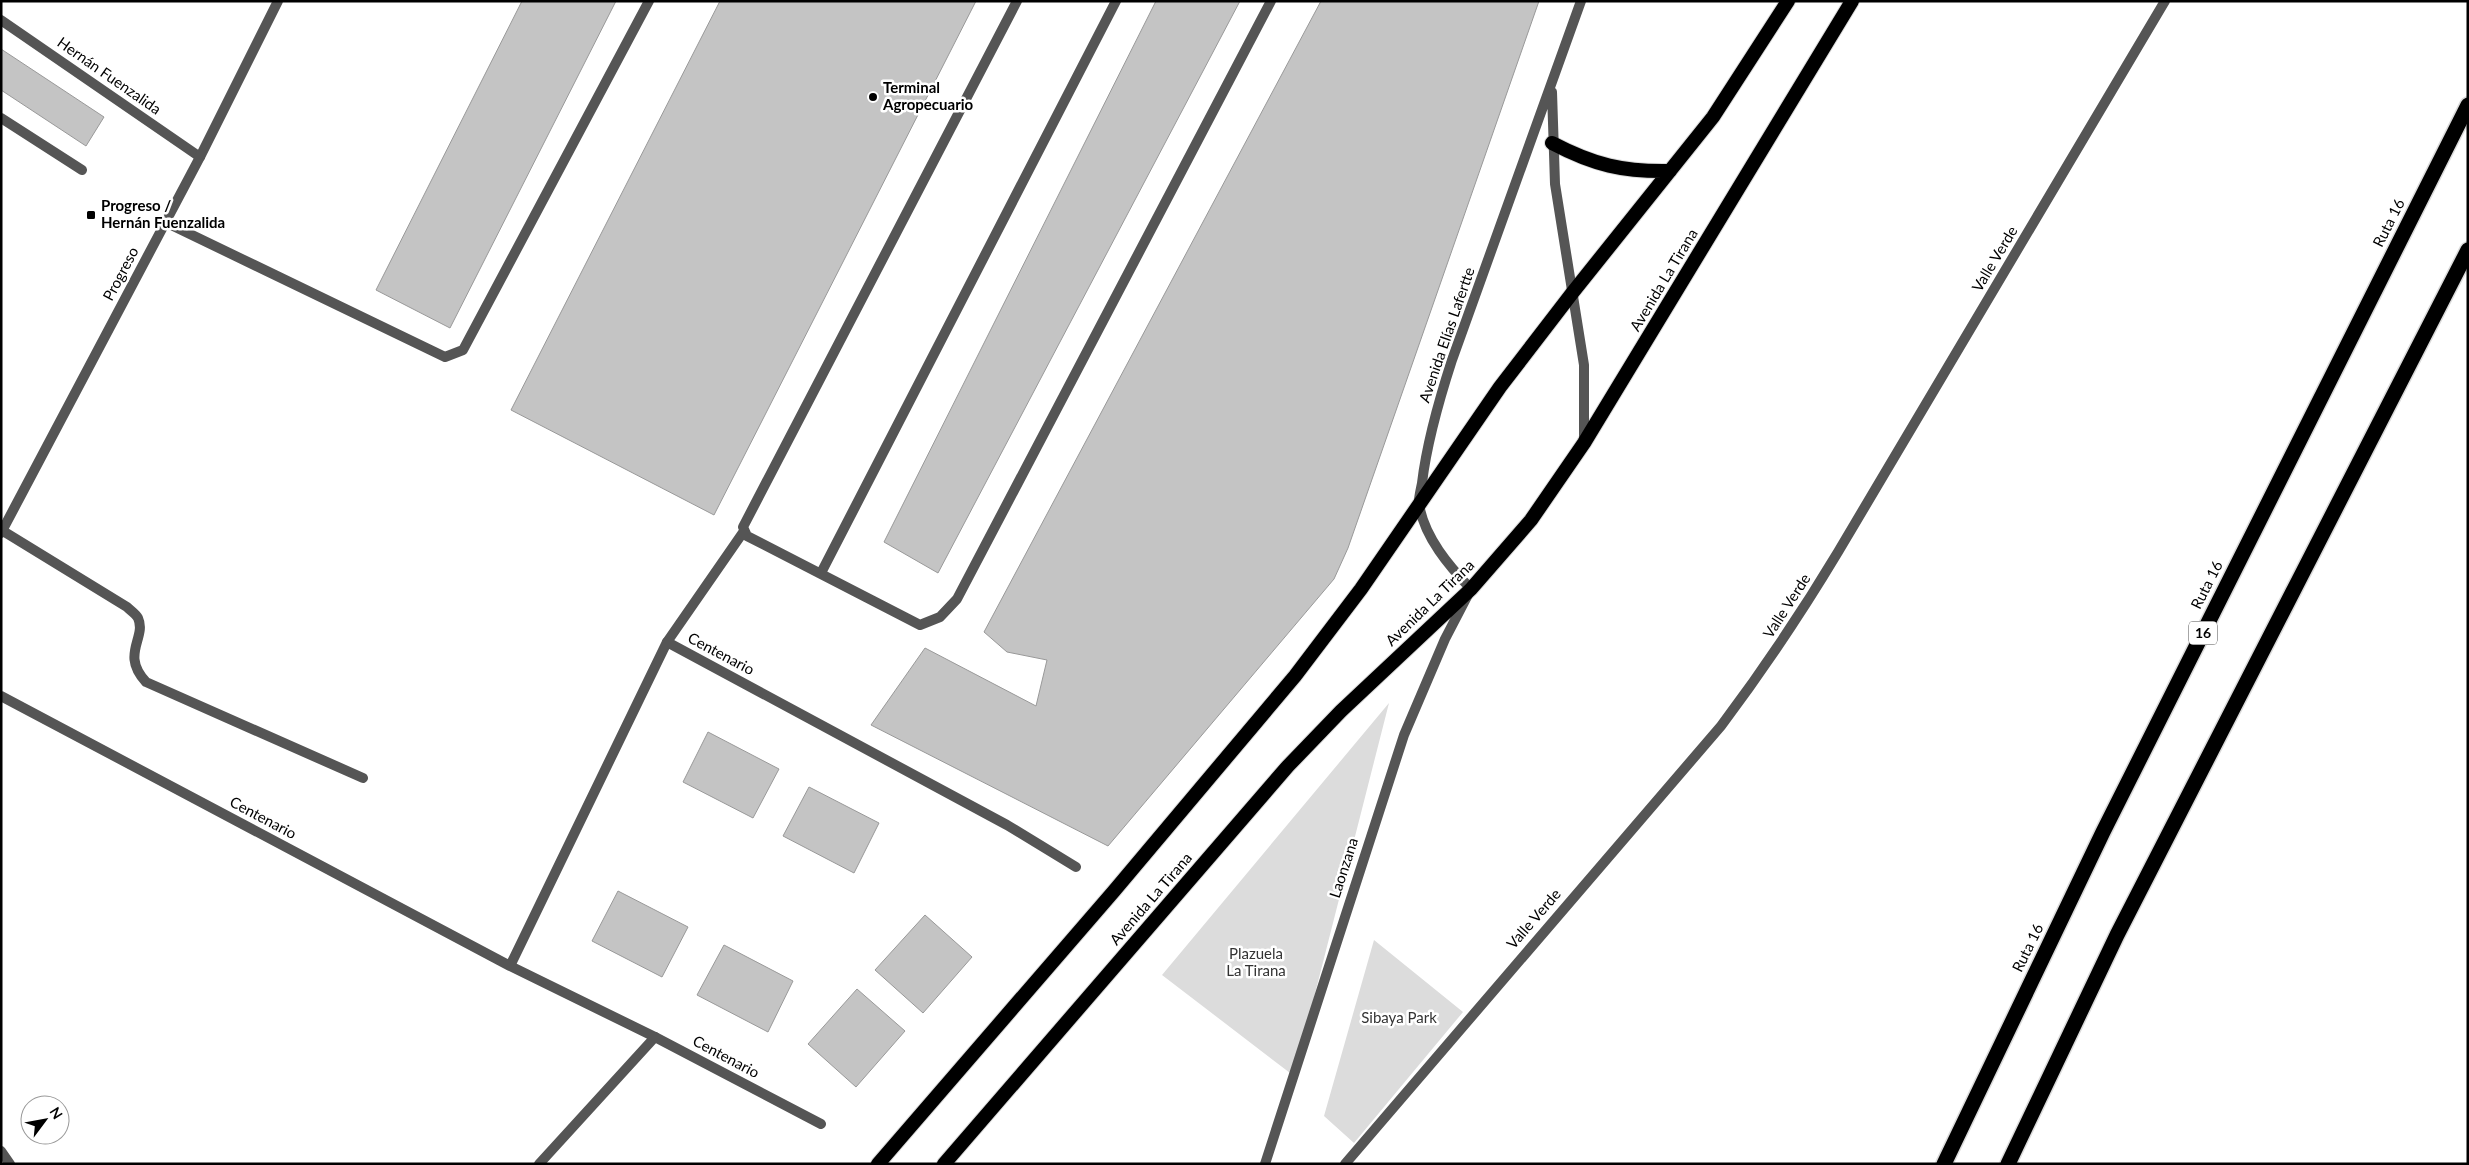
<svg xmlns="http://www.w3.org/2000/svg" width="2469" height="1165" font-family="Lato,sans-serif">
	<rect width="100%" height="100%" fill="#fff"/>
	<path fill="#dcdcdc" d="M1389 703 1294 1076 1162 975Z
		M1374 940 1463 1012 1354 1143 1324 1116Z"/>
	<path fill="#c4c4c4" stroke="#999" d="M522 1H616L450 328 376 290Z
		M720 1H976L714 515 511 410Z
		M1156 1H1240L938 573 884 542Z
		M1321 1H1539L1348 548 1334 579 1108 846 871 725 925 648 1036 706 1047 660 1007 652 984 632Z
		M1 49 104 117 86 146 1 90Z
		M708 732 779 769 753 818 683 782Z
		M809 787 879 823 854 873 783 836Z
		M618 891 688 927 662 977 592 941Z
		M925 915 972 957 923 1013 875 970Z
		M724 945 793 981 768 1032 697 995Z
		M857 989 905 1031 856 1087 808 1044Z"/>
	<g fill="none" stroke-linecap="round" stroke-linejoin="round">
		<defs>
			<path id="trunk" d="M1552 143C1594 165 1623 172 1670 171
				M878 1164 1114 891 1295 676 1361 589 1500 387 1573 292 1713 117 1788 1
				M944 1164 1288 766 1341 711 1471 589 1531 520 1584 443 1852 1"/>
			<path id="motorway" d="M1944 1164 2103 832 2468 105
				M2008 1164 2117 935 2468 250"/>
		</defs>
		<use href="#trunk" stroke="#dbdbdb" stroke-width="16"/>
		<use href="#motorway" stroke="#dbdbdb" stroke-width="18"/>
		<path stroke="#555" stroke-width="10" d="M1017 1 743 527 747 536 920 625 940 617 957 599 1271 1
			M1 118 82 170
			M165 222 445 357 463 350 649 1
			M3 531 127 607C130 610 136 614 138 618 147 638 120 654 146 682L363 778
			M821 573 1116 1
			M667 642 744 531
			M539 1164 655 1037"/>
		<path stroke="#555" stroke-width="10" d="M1 20 200 157
			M1 696 510 966 655 1037 821 1124
			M510 966 667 642 1007 825 1076 867
			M1 1151 10 1164
			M1345 1164 1721 726C1763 670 1802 612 1838 552L2165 1"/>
		<path stroke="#555" stroke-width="10" d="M1552 92 1555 184 1584 365V443
			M1 533 200 157 278 1
			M1265 1164 1404 735 1445 639 1471 589C1449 566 1425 538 1419 505 1418 499 1421 489 1422 483 1427 441 1439 400 1452 360L1581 1"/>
		<use href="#trunk" stroke="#000" stroke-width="14"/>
		<use href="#motorway" stroke="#000" stroke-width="15"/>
	</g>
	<g fill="#000" stroke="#fff" stroke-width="2">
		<circle cx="873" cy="97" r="5"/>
		<rect x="86" y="210" width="10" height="10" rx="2.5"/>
	</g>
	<g text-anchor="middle" stroke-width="5" stroke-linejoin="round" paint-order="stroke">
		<rect fill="#fff" stroke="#4c4c4c" stroke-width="1" x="2189" y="621.5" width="28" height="23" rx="4"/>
		<g font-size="14" font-weight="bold" fill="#000">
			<text x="2203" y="638">16</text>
		</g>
		<g font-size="15" fill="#000" stroke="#fff">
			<text transform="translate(109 76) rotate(35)" y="5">Hernán Fuenzalida</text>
			<text transform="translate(2389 223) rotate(-63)" y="5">Ruta 16</text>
			<text transform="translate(1995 259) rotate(-59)" y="5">Valle Verde</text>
			<text transform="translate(121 274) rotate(-62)" y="5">Progreso</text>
			<text transform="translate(1664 280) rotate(-59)" y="5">Avenida La Tirana</text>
			<text transform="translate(1447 335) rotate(-71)" y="5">Avenida Elías Lafertte</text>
			<text transform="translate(2207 585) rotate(-63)" y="5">Ruta 16</text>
			<text transform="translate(1430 603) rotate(-44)" y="5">Avenida La Tirana</text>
			<text transform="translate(1787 606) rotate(-57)" y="5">Valle Verde</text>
			<text transform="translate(721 654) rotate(28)" y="5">Centenario</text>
			<text transform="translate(263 818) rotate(28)" y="5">Centenario</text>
			<text transform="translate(1344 868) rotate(-72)" y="5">Laonzana</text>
			<text transform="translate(1151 899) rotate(-49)" y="5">Avenida La Tirana</text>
			<text transform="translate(1534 919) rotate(-49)" y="5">Valle Verde</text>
			<text transform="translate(2028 948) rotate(-64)" y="5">Ruta 16</text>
			<text transform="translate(726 1057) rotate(28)" y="5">Centenario</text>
		</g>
		<g font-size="15" font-weight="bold" fill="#000" stroke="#fff" text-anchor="start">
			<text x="883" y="93">Terminal<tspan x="883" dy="17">Agropecuario</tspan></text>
			<text x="101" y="211">Progreso /<tspan x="101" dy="17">Hernán Fuenzalida</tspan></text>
		</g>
		<g font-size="15" fill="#333" stroke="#fff">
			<text x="1256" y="959">Plazuela<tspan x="1256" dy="17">La Tirana</tspan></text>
			<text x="1399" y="1023">Sibaya Park</text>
		</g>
	</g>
	<rect width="2469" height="1165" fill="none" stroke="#000000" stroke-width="5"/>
	<g transform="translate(45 1120) rotate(58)"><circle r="24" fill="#ffffff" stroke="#999999"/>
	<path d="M0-4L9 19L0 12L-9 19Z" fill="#000000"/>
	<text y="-8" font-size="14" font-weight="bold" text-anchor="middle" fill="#000000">N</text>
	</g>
</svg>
